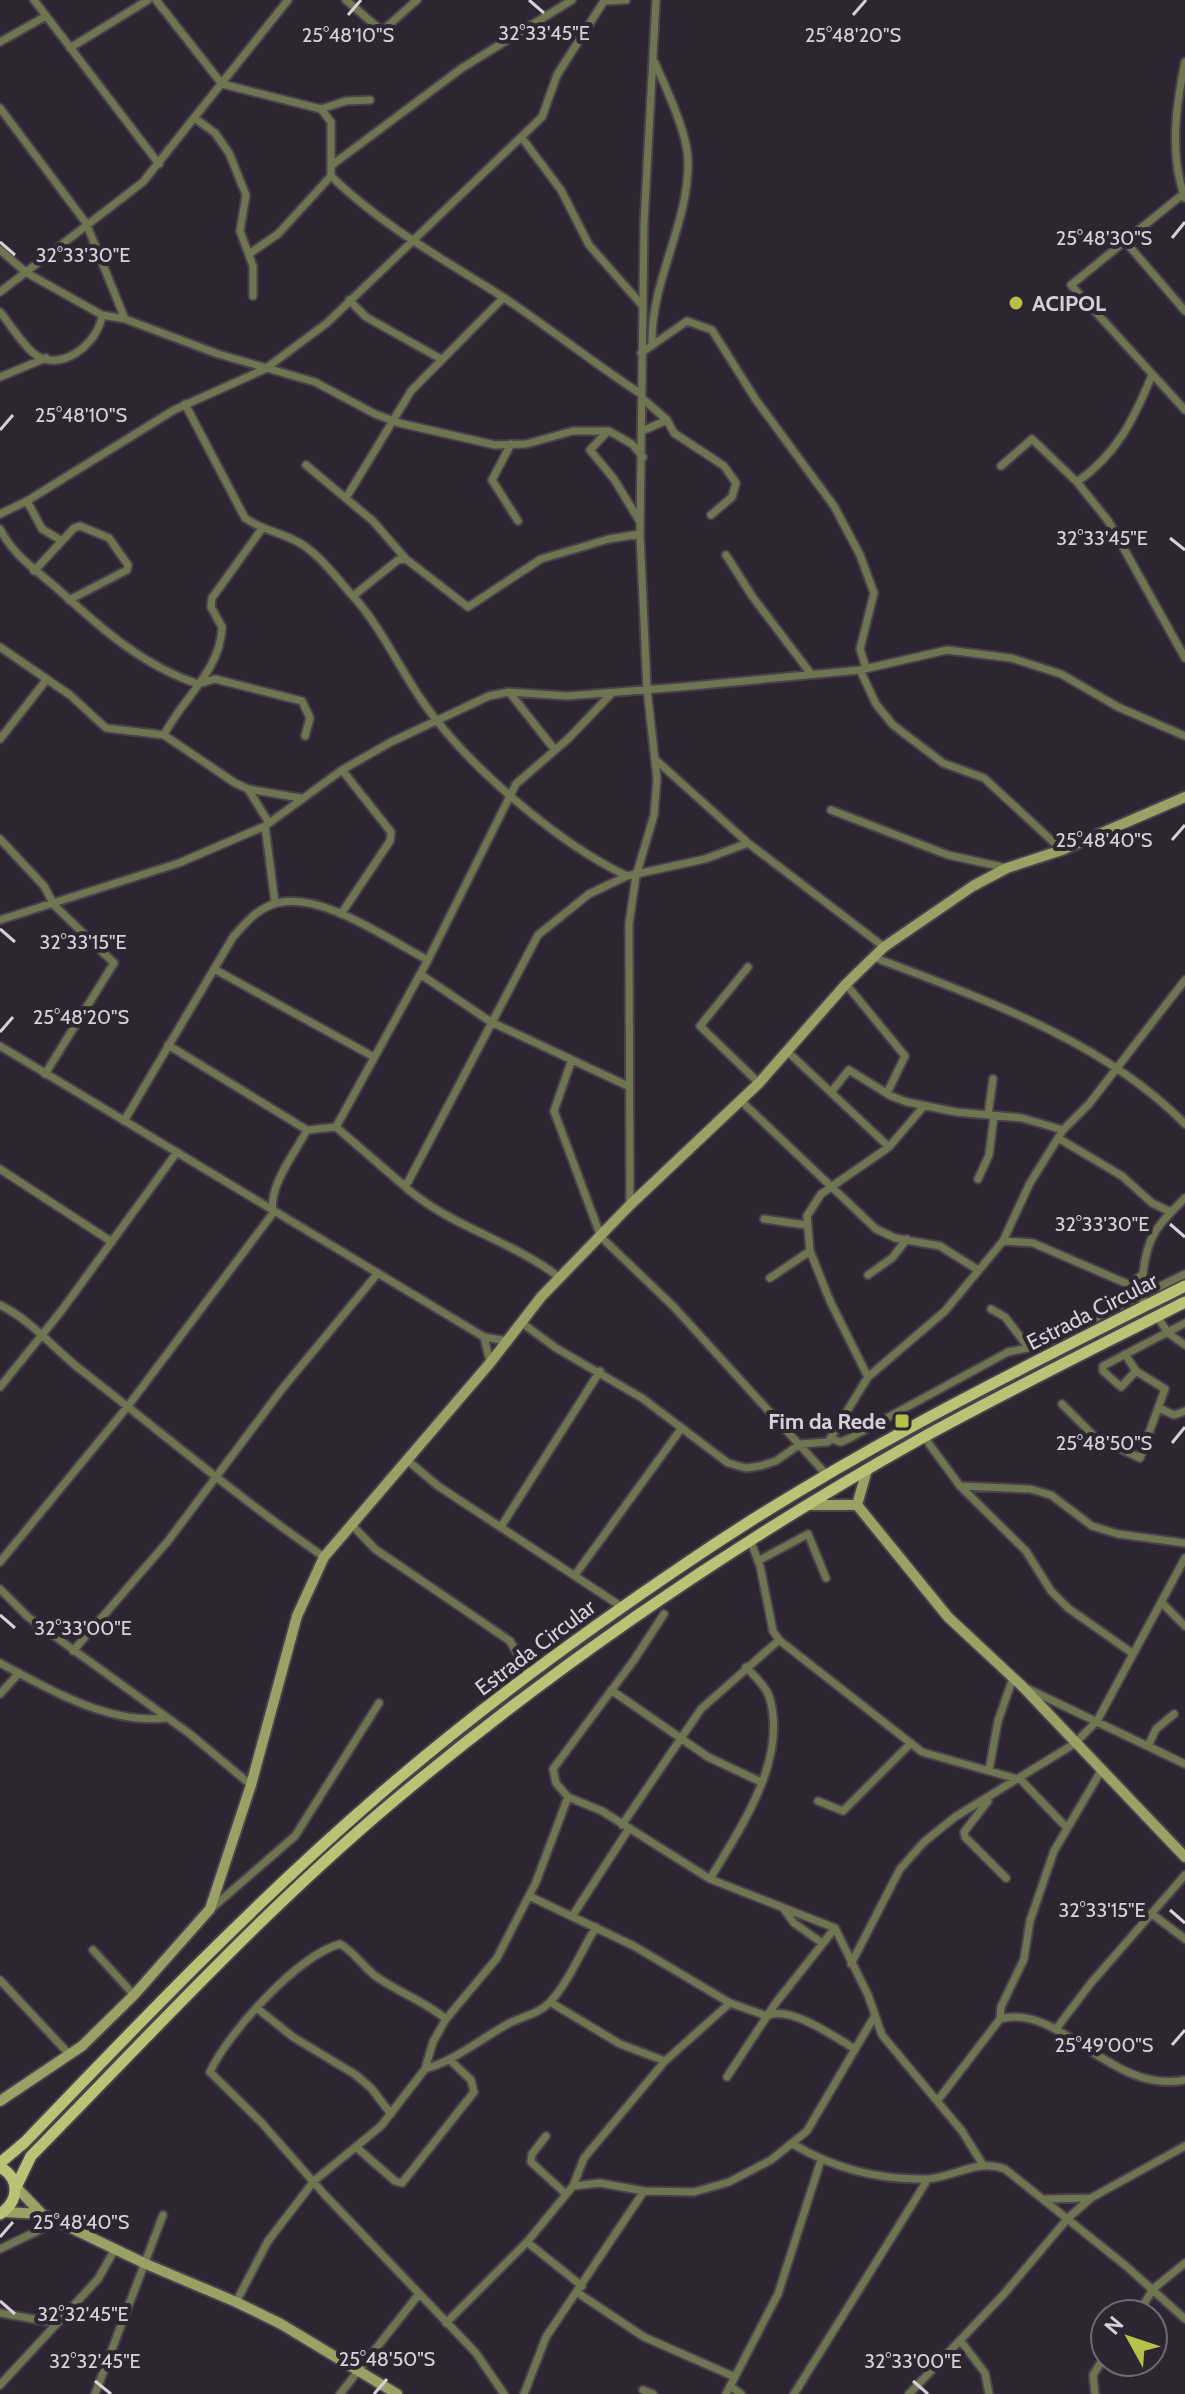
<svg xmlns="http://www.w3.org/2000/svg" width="1185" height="2394" font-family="Cabin,sans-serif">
	<rect width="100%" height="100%" fill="#2d2531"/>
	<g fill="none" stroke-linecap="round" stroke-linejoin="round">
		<defs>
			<path id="street" d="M34 0 159 164
				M156 0 222 84 321 109 346 101 370 100
				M346 0 382 31 417 0
				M0 42 46 16
				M70 48 148 0
				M0 108 86 223 125 319
				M321 109 331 122V176C383 227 445 260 506 299 552 330 595 364 641 394
				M196 119 215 133 229 153 246 195 240 231 253 266V296
				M522 138 561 190 589 245 641 304
				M332 165 462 68 572 0
				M1183 194 1071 285 1185 410
				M1185 198C1169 155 1176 105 1185 62
				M1124 240 1185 311
				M0 250 27 273 102 315 125 319 218 354 315 382 375 414 399 423 495 445 526 444 573 431H609L632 444 643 457
				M249 254 278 234 331 176
				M0 292 143 182 288 0
				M349 300 366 317 441 359
				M0 312C10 324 20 341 32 352 59 376 99 343 102 315
				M652 342C651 281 689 223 688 162 688 134 666 88 655 63
				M641 353 687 321 712 330 756 400 834 506 860 555 874 593 860 649 866 668
				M0 377 46 358
				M643 399 667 420 674 433 724 466 736 483 732 497 711 515
				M185 404 245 518C262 530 276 531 294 540 315 549 336 577 351 594 382 627 399 669 425 705 468 766 559 844 627 876
				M608 431 590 450 614 479 640 522
				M642 431 667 420
				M511 444 492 480 518 521
				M306 465 373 521 406 559 468 607 541 559 609 539 640 534
				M1001 466 1032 439 1077 482 1109 522 1185 658
				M1077 482C1117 454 1134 419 1152 375
				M346 498 411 391 503 298
				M27 501 42 529 62 541
				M0 514 27 501 174 410 265 369 327 323 542 117 557 75 604 1 626 0
				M0 529C15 558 37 570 60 591 101 628 143 666 198 684L215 679 302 701 310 718 305 736
				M726 555 752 596 811 674
				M34 571 74 528 80 526 109 538 128 565 127 570 69 600
				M353 596 398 560 406 559
				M0 647 70 695 106 728 164 735 235 783 248 789 300 798
				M860 670 876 704 893 725 943 763 984 778 1062 850
				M509 692 555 750
				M164 735C182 699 221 670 222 627L211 607 212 598 261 530
				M0 739 47 679
				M657 761 748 843 884 947
				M248 789 269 823
				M831 810 948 855 1007 868
				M265 826 275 903
				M0 839 44 886 54 905 114 963 45 1074
				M341 914 390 841 391 832 342 770
				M0 920 179 863 265 826 342 770 391 742 489 696 509 692 567 696 681 687 860 670 947 650 1011 658 1061 674 1118 707 1185 736
				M873 957C980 998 1103 1040 1185 1124
				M748 967 700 1026 759 1083
				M214 969 374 1057
				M420 974 491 1022 628 1086
				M846 984 905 1056 887 1093
				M168 1045 307 1130 336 1127 428 960 516 784 569 738 612 693
				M0 1046 484 1337 508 1341
				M788 1052 889 1147
				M571 1062 554 1111 601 1237 674 1307 826 1474
				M831 1092 849 1070 891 1096 907 1102 956 1112 1022 1118 1063 1130
				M740 1100 876 1229 895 1238 940 1246 978 1270
				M988 1115 993 1079
				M124 1121 233 937C246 922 258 908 277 903 321 891 390 941 428 960
				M336 1127 402 1184 408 1182 538 935 589 894 627 876 705 859 748 843
				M1058 1138 1122 1176 1152 1203 1171 1212
				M0 1169 112 1242
				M978 1179 989 1155 994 1116
				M402 1184C447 1226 512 1240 560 1278
				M630 1205 629 924 636 876 654 815 657 779 647 689 640 534 644 224 656 0
				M764 1219 806 1225
				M1003 1241 1033 1243 1130 1285 1143 1274C1147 1235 1158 1225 1185 1198
				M868 1275 892 1258 907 1239
				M770 1278 810 1251
				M0 1305C31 1320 53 1348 81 1370 161 1432 240 1499 324 1557
				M1143 1307V1274
				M991 1309 1005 1317 1028 1347
				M1157 1316 1168 1333 1185 1345
				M522 1323 556 1348 642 1398 728 1463 746 1468 760 1466 776 1461 800 1444 828 1442 868 1377 945 1311 1003 1241 1030 1183 1063 1130 1089 1104 1185 980
				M484 1337 490 1362
				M1136 1371 1121 1387 1103 1371V1366L1185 1323
				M868 1377 830 1301 810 1251 807 1216 821 1194 889 1147 924 1106
				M0 1387 62 1310 177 1152
				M1062 1404 1095 1437 1140 1458 1165 1389 1136 1371 1125 1354
				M1159 1408 1174 1415 1185 1411
				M924 1437 960 1486 1026 1551 1051 1591 1068 1608 1132 1653
				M832 1439 841 1442 850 1438 1008 1352 1038 1346 1185 1274
				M407 1460 438 1486 622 1607
				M960 1486 1030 1489 1051 1495 1092 1526 1118 1534 1185 1543
				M352 1525 375 1549 510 1641 529 1675
				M502 1525 600 1371
				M751 1542 760 1566 773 1631 779 1640 922 1752 1021 1780 1066 1827
				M758 1561 808 1534 826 1578
				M0 1562 128 1406 273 1213C268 1186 295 1153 307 1130
				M575 1575 681 1429
				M0 1589 28 1617 190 1734 251 1785
				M1162 1603 1185 1626
				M664 1614 634 1660 553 1769 556 1783 568 1797 602 1811 710 1879 835 1928 868 1995 882 2035 962 2131 983 2165
				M73 1651 168 1541 282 1389 378 1273
				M0 1663C48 1689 109 1725 166 1718
				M1024 1687 1185 1764
				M611 1690 708 1757 761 1782
				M0 1694 19 1673
				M1148 1746 1156 1729 1174 1714
				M989 1770 998 1721 1013 1678
				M818 1801 843 1811 911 1743
				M988 1801 964 1832 965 1837 1006 1878
				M622 1825 701 1709 779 1640
				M710 1879C740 1828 789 1759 769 1696 765 1685 754 1676 746 1667
				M529 1896 634 1946 730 2003 767 2016C789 2004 836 2038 855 2049
				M212 1908 295 1836 379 1703
				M783 1908 794 1923 822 1943
				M1152 1914 1185 1939
				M573 1915 628 1830
				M93 1950 134 1995
				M851 1964 900 1869 924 1842 955 1817 1074 1744 1097 1721 1185 1558
				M0 1980 69 2054
				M550 2002 620 2044 665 2061
				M258 2009 293 2037 356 2075 371 2088 391 2114
				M446 2019C423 2000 397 1992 374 1975 362 1965 353 1951 340 1944 298 1955 227 2034 210 2072L261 2122 324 2194 476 2353 504 2394
				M1000 2019C1060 2002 1111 2095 1185 2080
				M1056 2029 1091 1983 1185 1875
				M425 2069C456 2060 479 2040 506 2025 521 2016 538 2015 550 2002 569 1982 581 1951 596 1927
				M727 2077 775 2004 835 1928
				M938 2100 1000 2019 1001 2007 1024 1959 1030 1921 1054 1851 1101 1771
				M546 2136 532 2154 531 2162 566 2194
				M793 2144C832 2168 879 2180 926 2179 954 2178 976 2158 1005 2169L1126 2266 1185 2319
				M356 2147 395 2181 402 2183 474 2092 471 2080 451 2061
				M573 2186 600 2183 644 2191 694 2192 729 2182 771 2160 807 2131 874 2017
				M1046 2199 1091 2198
				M527 2242 582 2286
				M0 2249 56 2222
				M578 2293 644 2337 735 2377
				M236 2302 268 2241 314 2181 381 2126 425 2069 433 2042 446 2019 497 1958 536 1882 568 1797
				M0 2313 55 2323
				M1138 2314 1153 2289 1185 2263
				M446 2323 527 2242 573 2186 584 2158 665 2061 730 2003
				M960 2340 985 2373 989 2394
				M0 2385 98 2279 115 2249
				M730 2386 741 2394
				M643 2390 653 2394
				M95 2394 163 2215
				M340 2394 419 2294
				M524 2394 546 2337 644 2191
				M726 2394 778 2294 821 2160
				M794 2394 928 2179
				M909 2394 1004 2294 1068 2218 1091 2198 1185 2146
				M1095 2394 1093 2375 1105 2356"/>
			<path id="secondary" d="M810 1505H857
				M857 1505 948 1617 1022 1686 1185 1857
				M857 1505 867 1470
				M0 2101 82 2046 134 1995 210 1909 251 1785 297 1616 324 1557 490 1363 541 1297 630 1205 759 1083 846 984 884 947 973 886 1007 868 1062 850 1185 797
				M16 2187 42 2214
				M4 2212 42 2214 146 2264 236 2302 281 2324 397 2394"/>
			<path id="primary" d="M0 2163 25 2142C139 2023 254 1903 379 1795 476 1711 581 1634 688 1562 845 1455 1016 1371 1185 1286
				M0 2167C21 2179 19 2201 0 2214
				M16 2187 31 2156C148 2037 261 1913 389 1805 553 1667 733 1544 920 1439 1007 1391 1097 1347 1185 1302"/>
		</defs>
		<use href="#street" stroke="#48414c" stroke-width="11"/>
		<use href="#secondary" stroke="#48414c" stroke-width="14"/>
		<use href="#primary" stroke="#48414c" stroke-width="15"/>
		<use href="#street" stroke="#707551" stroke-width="7"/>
		<use href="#secondary" stroke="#99a165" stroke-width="10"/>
		<use href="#primary" stroke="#b9c275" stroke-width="11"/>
	</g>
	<path fill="none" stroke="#d6d1d8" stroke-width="3" d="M529 0 544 13M348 15 361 0M853 15 866 0M1172 238 1185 222M0 242 15 255M0 430 13 415M1170 538 1185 550M1172 840 1185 825M0 929 15 942M0 1032 13 1017M1170 1224 1185 1237M1172 1443 1185 1427M0 1615 15 1628M1170 1910 1185 1923M1172 2045 1185 2030M0 2237 13 2222M0 2301 15 2314M95 2381 111 2394M913 2381 928 2394M374 2394 387 2379"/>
	<g fill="#b6c148" stroke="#2d2531" stroke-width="3">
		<circle cx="1016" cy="303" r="8"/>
		<rect x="894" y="1413" width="16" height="16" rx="4"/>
	</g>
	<g text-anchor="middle" stroke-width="8" stroke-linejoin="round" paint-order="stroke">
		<g font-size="22" font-weight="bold" fill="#d6d1d8" stroke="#2d2531" text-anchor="start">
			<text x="1032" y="311">ACIPOL</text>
			<text x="886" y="1429" text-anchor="end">Fim da Rede</text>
		</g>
		<g font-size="22" fill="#d6d1d8" stroke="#2d2531">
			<text transform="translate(1092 1311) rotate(-27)" y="8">Estrada Circular</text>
			<text transform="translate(535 1647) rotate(-37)" y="8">Estrada Circular</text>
		</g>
	</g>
	<g font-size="20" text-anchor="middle" fill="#d6d1d8" stroke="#2d2531" stroke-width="8" stroke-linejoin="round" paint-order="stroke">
		<text x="544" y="40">32°33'45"E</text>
		<text x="348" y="42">25°48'10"S</text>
		<text x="853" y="42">25°48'20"S</text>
		<text x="1104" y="245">25°48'30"S</text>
		<text x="83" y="262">32°33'30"E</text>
		<text x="81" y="422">25°48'10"S</text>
		<text x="1102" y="545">32°33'45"E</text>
		<text x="1104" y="847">25°48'40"S</text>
		<text x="83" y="949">32°33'15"E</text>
		<text x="81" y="1024">25°48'20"S</text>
		<text x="1102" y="1231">32°33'30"E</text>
		<text x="1104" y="1450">25°48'50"S</text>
		<text x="83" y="1635">32°33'00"E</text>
		<text x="1102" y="1917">32°33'15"E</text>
		<text x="1104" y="2052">25°49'00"S</text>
		<text x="81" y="2229">25°48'40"S</text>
		<text x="83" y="2321">32°32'45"E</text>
		<text x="387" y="2366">25°48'50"S</text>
		<text x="95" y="2368">32°32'45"E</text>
		<text x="913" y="2368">32°33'00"E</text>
	</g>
	<g transform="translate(1129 2338) rotate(310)"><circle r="38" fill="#2d2531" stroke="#716a74" stroke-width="2"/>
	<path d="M0-6L14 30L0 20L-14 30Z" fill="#b6c148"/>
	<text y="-12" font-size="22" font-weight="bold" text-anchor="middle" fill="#d6d1d8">N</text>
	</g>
</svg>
